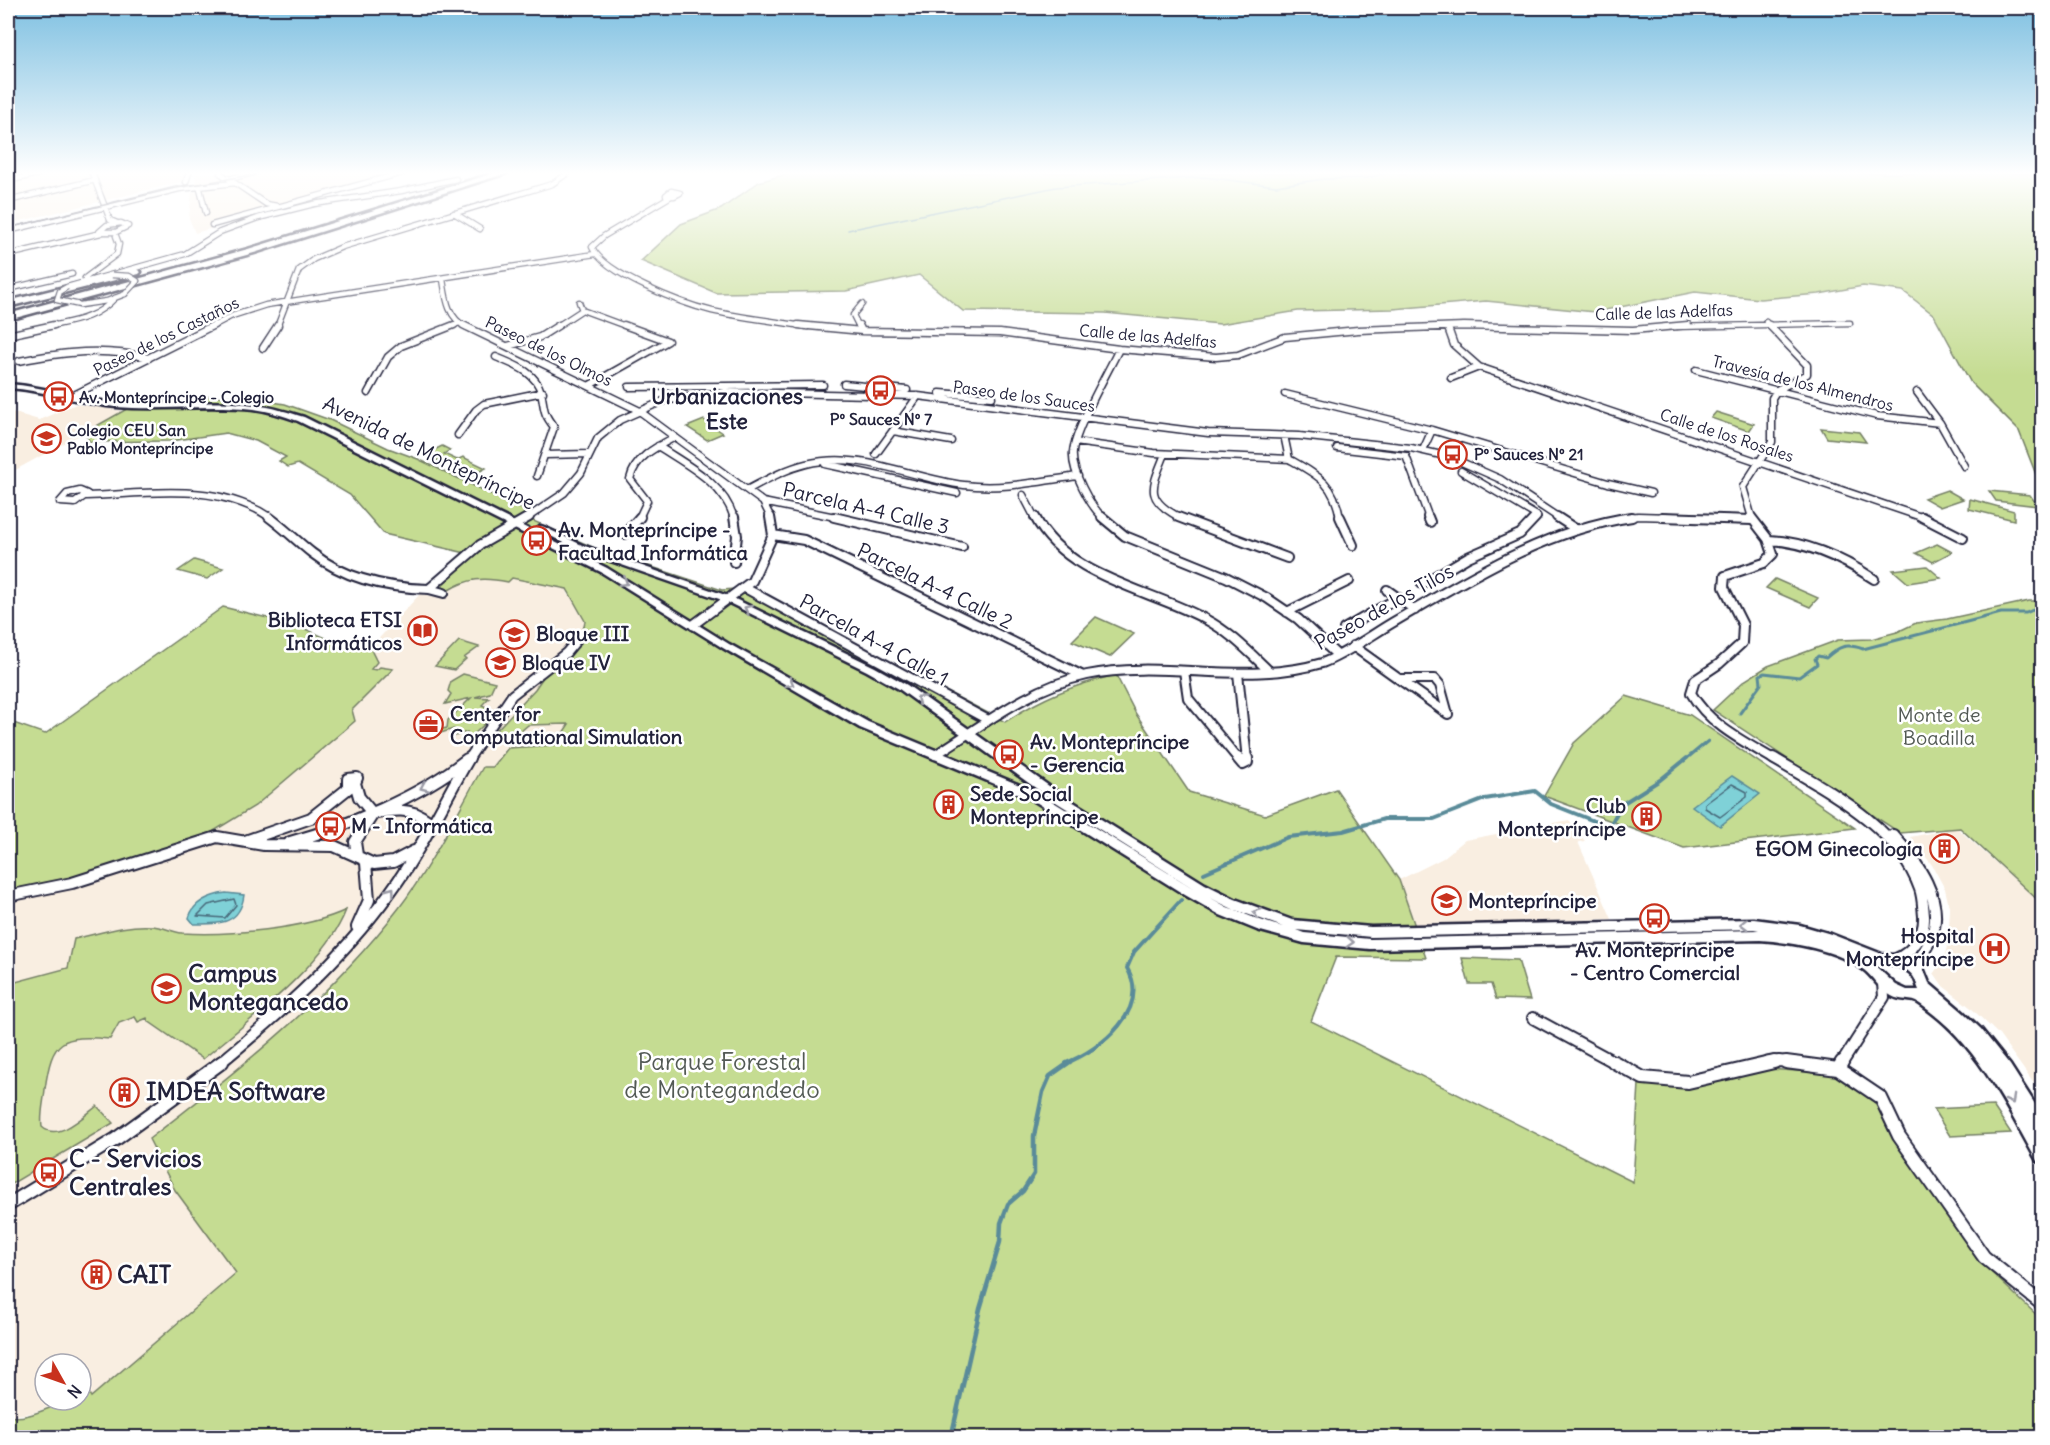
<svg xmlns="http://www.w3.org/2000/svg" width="2050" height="1445" font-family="Delius,sans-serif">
	<rect width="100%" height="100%" fill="#fff"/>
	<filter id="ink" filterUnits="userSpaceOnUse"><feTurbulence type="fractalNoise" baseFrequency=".0167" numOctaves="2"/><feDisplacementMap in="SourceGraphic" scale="12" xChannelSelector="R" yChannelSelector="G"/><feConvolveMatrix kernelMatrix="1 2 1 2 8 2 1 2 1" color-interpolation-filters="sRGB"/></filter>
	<g filter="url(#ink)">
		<path fill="#f9eee1" d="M8 173H186L184 181 8 224Z
			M195 173H410L195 233 189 218 192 192 197 191Z
			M76 404 123 411 8 474V411L39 420Z
			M489 578 507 582 511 578 567 589 568 594 578 604 585 621 580 645 565 657 570 724 555 745 508 748 493 768 483 767 423 873 391 918 344 971 270 1044 217 1087 175 1190 236 1273 91 1397 86 1388 81 1391V1364H45V1400H67L32 1413 8 1416V891H15L209 834 352 711 392 669H370L377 662 370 648 420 594 439 597 466 580Z
			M1569 820 1585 841 1578 842 1612 919 1414 925 1399 880 1443 858 1465 840Z
			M1957 828 2042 904V1095L1999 1035 1970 1007 1943 986 1934 973 1945 955 1948 942 1950 910 1945 889 1932 865 1910 837Z"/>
		<path fill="#c5dc92" stroke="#747f66" stroke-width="1.5" d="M790 173H2042V490L2019 431 1971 383 1934 315 1903 291 1863 286 1819 294 1760 299 1695 292 1595 312 1486 301 1393 309 1298 311 1220 324 1105 313 963 311 919 275 846 291 716 293 641 261 681 224 721 209 759 182Z
			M212 396 243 397 285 404 330 420 388 448 418 459 524 510 531 520 597 549 722 590 748 588 1005 722C1041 698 1073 685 1116 675L1136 714 1189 792 1265 815 1336 789 1399 880 1426 958 1336 957 1311 1021 1633 1182 1639 1084 1769 1069 1841 1074 1879 1106 1976 1258 2042 1320V1438H8V1416C33 1421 56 1400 81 1400V1391L86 1388 91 1397 236 1273 175 1190 149 1139C239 1070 330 998 399 908 432 865 456 814 483 767H493L508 748 555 745 569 724 528 725 512 739 507 738 509 735 501 734 497 738 490 737 535 689 548 670 580 645 585 621 567 589 512 578 508 582C483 577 468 578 447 591L443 589V583L474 555 384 534 350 495 298 464 288 467 279 461 286 457 256 441 226 433 170 441 90 442 84 433 141 401Z
			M1716 412 1754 424 1749 431 1711 418Z
			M704 420 723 433 707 440 687 427Z
			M1821 428 1859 432 1866 442 1827 438Z
			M442 446 450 450 444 454 457 460 463 457 486 468 471 476 435 459 437 457 434 458 426 454Z
			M1947 490 1963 499 1940 507 1924 498Z
			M1989 491 2030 495 2038 506 1996 501Z
			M1970 499 2014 511V520L1969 509Z
			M1937 544 1952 552 1933 562 1916 553Z
			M194 560 223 568 207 579 178 571Z
			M1927 566 1941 578 1908 583 1893 570Z
			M1775 579 1818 598 1810 607 1766 588Z
			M2029 601H2042V904L1960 828 1900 833 1713 710 1744 681 1768 666 1838 640 1871 639 1897 632 1916 623 1947 619Z
			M223 607 296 625 335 642 370 648 377 662 371 669 376 670 380 667 393 669 352 710 355 721 255 806 209 834 71 879 8 891V721L45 734Z
			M1096 617 1134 634 1110 657 1072 641Z
			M459 641 479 647 464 658 466 659 454 670 435 666Z
			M463 674 495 682 490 693 475 697 489 698 482 705 497 712 468 740 467 732 455 736 454 729 437 734 436 730 447 728 448 720 471 698 445 704 451 694 448 691 451 681Z
			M1626 696 1690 715 1855 828 1684 848 1544 796 1574 743Z
			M346 910C326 964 247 1022 203 1059L148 1021 147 1018 138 1022 135 1017 119 1023 110 1039C61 1035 52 1039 45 1089 44 1101 40 1115 42 1127 58 1142 84 1116 97 1106L113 1123 8 1186V984L68 968 74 939C98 934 126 924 151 926 162 926 172 932 182 933 226 936 307 929 346 910Z
			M1462 958 1518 960 1530 1000 1496 999 1491 984H1469Z
			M1993 1106 2011 1133 1950 1136 1933 1109Z"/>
		<path fill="#7fd1d7" stroke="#5a8b99" stroke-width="1.5" d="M1732 776 1760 794 1720 826 1692 806Z
			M226 893 244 895C240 925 219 924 194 924L189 918C193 902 210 895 226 893Z"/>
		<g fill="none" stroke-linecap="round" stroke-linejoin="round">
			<path stroke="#476879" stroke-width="1.5" d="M1732 784 1747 792V797L1720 817 1705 808V804Z
				M234 899 236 905 225 918 197 916 208 905Z"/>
			<path stroke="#5a8b99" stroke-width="1.5" d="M848 230 1056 187 1204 177 1276 186 1324 179 1367 178 1387 173"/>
			<path stroke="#5a8b99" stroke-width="3" d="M1740 713 1761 684 1760 675 1764 673 1799 677 1817 664 1815 659 1818 656 1826 658C1839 646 1846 643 1863 649L2001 613H2026L2042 606
				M1685 760 1708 741"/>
			<path stroke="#5a8b99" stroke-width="4" d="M1204 873 1288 837 1343 831 1384 819H1434L1485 799 1535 791 1551 804 1609 827 1622 804 1660 780 1687 758
				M1066 1063C1102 1049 1151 1009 1127 968L1134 952 1181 900"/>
			<path stroke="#5a8b99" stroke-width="4.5" d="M951 1438 980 1309 1000 1242 1001 1223 1008 1204 1023 1191 1034 1174V1136L1043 1092 1050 1076 1070 1062"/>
			<defs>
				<path id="minor-far4" d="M92 173 110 220 117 223
					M220 173 266 204 277 206
					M229 179 253 173
					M8 181 41 173
					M186 182 189 173
					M200 189 206 213
					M671 191 680 193 674 196 666 195Z
					M671 196 604 236 592 247C604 274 683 304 712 311 743 318 776 321 807 327
					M8 201 95 180
					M454 213 480 229
					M121 223 128 226 116 232H99L107 225Z
					M212 225 402 173
					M8 231 179 189 235 183
					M8 255 101 233
					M85 278 117 254 119 244 116 236
					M443 279C446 298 447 317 466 327
					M67 287 185 254 220 232 258 218 314 204 401 191 456 179
					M8 289 72 274
					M80 305 107 301 125 294
					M582 310 628 327
					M1766 322 1770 327
					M47 327C73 321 96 319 115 298
					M211 327 232 316 266 305 595 254
					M277 327 299 270 314 259 342 247 552 184 568 173
					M450 327 459 323
					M556 327 582 310 579 302
					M859 327 853 315 862 304
					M1449 327H1487
					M1672 327 1850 323"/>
				<path id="minor-far3" d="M463 325 638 410 763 502 771 518
					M798 325 862 331 1000 333 1119 349 1216 357 1238 355 1285 337 1358 330 1464 326 1633 330 1688 325
					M859 325 862 331
					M1448 328 1454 345 1479 367 1924 518
					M8 335 54 325
					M508 346 540 337 559 325
					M263 348 278 325
					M496 357C514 365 535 371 541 392 545 409 542 412 554 427L537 476
					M19 361C64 352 103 347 149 358
					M1696 370 1877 416 1940 423
					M1451 378 1479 367
					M844 384 907 390
					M590 385 668 341 624 325
					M629 387 823 385
					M1917 392 1940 423 1964 466
					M368 393 388 357 401 346 454 325
					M940 393 992 397
					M1285 394 1432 430 1608 483 1651 493
					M70 397 214 325
					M893 431 951 441
					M458 435 476 410 484 404 543 392
					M1075 442 1154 453 1289 459 1284 435
					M658 446C688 466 723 482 734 518
					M1337 448 1406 456 1429 518
					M1423 450 1432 430
					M876 454 918 396
					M1165 454C1152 487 1143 499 1181 518
					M545 455 588 454
					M1289 459C1319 476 1334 483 1340 518
					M825 464 957 493
					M1461 471 1537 516 1535 518
					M747 490C766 480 785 469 806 464 860 450 911 478 964 485 1002 490 1041 481 1078 476
					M80 491 87 494 75 503 60 502 67 494Z
					M1023 495 1035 518
					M86 496C148 494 217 481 271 518
					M763 502 840 518
					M527 518 564 493 581 473 598 438 620 420 663 401 725 392 918 396 1208 433 1299 436 1411 448 1450 457 1500 479 1559 518
					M639 518 647 501 630 479C635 457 656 447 675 437
					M1104 518C1090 507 1071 470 1073 452 1075 429 1108 372 1119 349
					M1622 518 1638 516 1705 518
					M1752 518 1743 487 1772 442V398L1777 390 1807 374V365L1769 325"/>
				<path id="minor-far2" d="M269 517C284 528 297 541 312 553 345 579 387 588 429 589
					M734 517 737 536 734 562
					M834 517 962 547
					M1035 517C1067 578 1150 589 1205 619 1230 632 1249 652 1269 671
					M1102 517 1125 536 1226 577 1267 598 1298 619 1337 655
					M1178 517 1287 558
					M1340 517 1353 545
					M1428 517 1430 522
					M1557 517 1577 530
					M1662 517 1752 520
					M1751 517 1768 539 1773 554 1764 563 1725 576 1724 587 1743 625 1742 643 1719 664 1695 680 1691 693C1709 725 1745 742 1775 760
					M1922 517 1963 538
					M625 534 640 517
					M773 535 804 540 1081 675
					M1769 540C1808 542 1842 558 1874 579
					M1422 584 1468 557 1520 534 1536 517
					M745 588 988 720
					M1387 590 1415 610
					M444 593 429 589 480 545 529 517
					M1287 612 1349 581
					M693 625 752 581 773 535 770 517
					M1344 629 1398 598
					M1353 646 1399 679
					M1184 671 1188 698 1239 760
					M1238 673 1247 760
					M1399 679H1435L1440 685 1448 714Z
					M935 755C985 724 1028 688 1087 675 1164 659 1246 686 1322 663 1345 655 1374 633 1397 620 1469 578 1547 529 1632 517
					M468 760 512 695 566 653 576 641"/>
				<path id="minor-far1" d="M1238 758 1243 764 1247 762V758
					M1773 758C1828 791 1897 825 1920 889 1923 897 1923 907 1924 916 1925 935 1913 952 1896 959
					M355 783 359 797 373 814
					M1893 835C1917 862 1946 900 1931 938 1926 951 1917 958 1918 972
					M245 841 311 818 355 783 357 778 348 779V785
					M290 842C348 826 419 797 467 759
					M357 855 355 842 373 814C392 810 411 807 427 820L428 832
					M8 896 72 883 217 837 264 845 334 846 374 864 393 862 414 851
					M357 927 369 900 366 863
					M1533 1018 1616 1063
					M220 1063C286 1009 350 951 398 881 425 842 445 799 469 758
					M1766 1063 1779 1061 1797 1063
					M1842 1063 1884 997 1883 983"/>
				<path id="minor" d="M1614 1062 1643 1078 1688 1082 1774 1062
					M1786 1062 1838 1069 1881 1098 1899 1136 1984 1257 2042 1304
					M1838 1069 1842 1062
					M8 1205 116 1139 222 1062"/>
				<path id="tertiary" d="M8 384C45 386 80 400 117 403 163 406 209 399 255 405 272 407 288 412 304 417L607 568 729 644 868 722 1039 793 1196 890 1048 797 899 689 867 671 725 601 576 549 537 529 541 526 544 527 582 545 731 597 875 667 907 685 1056 791 1205 884 1235 899 1292 920 1371 927 1754 919 1800 925 1831 934 1882 954 1905 956 1923 968 1929 983 1964 1013 1981 1029 2010 1065 2042 1115V1135L2037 1133 2035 1129 2042 1143V1163L2037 1161C2008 1109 1980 1050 1932 1013 1927 1009 1922 1005 1917 1002 1908 998 1898 1002 1887 993 1878 987 1873 977 1864 970 1838 950 1792 942 1760 940L1370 949 1304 943 1257 930 1220 915 1185 895 1031 799 860 728 723 648 601 572 298 421C284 416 269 411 254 409 208 404 162 411 116 407 80 404 45 390 8 388ZM1209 897 1227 907 1283 927C1257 920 1233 910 1209 897ZM1754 929 1759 930 1370 939 1304 933 1296 930 1371 937ZM1869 960C1883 966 1904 963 1913 976 1916 980 1917 986 1919 990H1907L1896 985Z"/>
				<path id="motorway" d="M494 173H507L254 253 8 320V314L248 249Z
					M136 269 141 272 139 274 8 307V301Z"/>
			</defs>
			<use href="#minor-far4" stroke="#22223b" stroke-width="7"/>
			<use href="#minor-far3" stroke="#22223b" stroke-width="9"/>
			<use href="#minor-far2" stroke="#22223b" stroke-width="12"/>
			<use href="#minor-far1" stroke="#22223b" stroke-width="14"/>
			<use href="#minor" stroke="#22223b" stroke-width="16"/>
			<use href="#tertiary" stroke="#22223b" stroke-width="5"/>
			<use href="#motorway" stroke="#22223b" stroke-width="5"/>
			<use href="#minor-far4" stroke="#fff" stroke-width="4.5"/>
			<use href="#minor-far3" stroke="#fff" stroke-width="6"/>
			<use href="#minor-far2" stroke="#fff" stroke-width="8"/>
			<use href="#minor-far1" stroke="#fff" stroke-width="10"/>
			<use href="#minor" stroke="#fff" stroke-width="12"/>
			<use href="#tertiary" fill="#fff" fill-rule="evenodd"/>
			<use href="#motorway" fill="#fff" fill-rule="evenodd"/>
			<path stroke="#22223b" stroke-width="1.5" d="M8 228 171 189 261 173"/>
			<defs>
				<path id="minor-bridge" d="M112 275 129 276 137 281 125 294
					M67 287 60 291 57 300 80 305"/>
			</defs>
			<use href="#minor-bridge" stroke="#22223b" stroke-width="7" stroke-linecap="butt"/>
			<use href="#minor-bridge" stroke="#fff" stroke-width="4.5"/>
		</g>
		<defs><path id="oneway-chevron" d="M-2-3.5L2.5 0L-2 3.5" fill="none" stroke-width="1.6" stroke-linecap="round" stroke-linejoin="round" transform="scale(1.5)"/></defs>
		<g stroke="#9c9ca7">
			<use href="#oneway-chevron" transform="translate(624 582) rotate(32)"/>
			<use href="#oneway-chevron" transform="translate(748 609) rotate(-154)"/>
			<use href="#oneway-chevron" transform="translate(790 683) rotate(30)"/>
			<use href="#oneway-chevron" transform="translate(920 699) rotate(-144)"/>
			<use href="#oneway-chevron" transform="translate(424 787) rotate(157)"/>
			<use href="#oneway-chevron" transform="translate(391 891) rotate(-53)"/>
			<use href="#oneway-chevron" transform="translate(1257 913) rotate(-160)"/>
			<use href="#oneway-chevron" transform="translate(1744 924) rotate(179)"/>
			<use href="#oneway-chevron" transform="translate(1350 942) rotate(4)"/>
			<use href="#oneway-chevron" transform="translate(2011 1100) rotate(61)"/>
		</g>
	</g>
	<linearGradient id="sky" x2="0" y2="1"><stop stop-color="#7ec0e1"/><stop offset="0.46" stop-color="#fff"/><stop offset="1" stop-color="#fff" stop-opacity="0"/></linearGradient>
	<rect width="2050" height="376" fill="url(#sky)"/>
	<defs>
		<symbol id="bus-ring" viewBox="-11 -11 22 22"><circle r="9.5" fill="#fff" stroke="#c8321e" stroke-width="1.5"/><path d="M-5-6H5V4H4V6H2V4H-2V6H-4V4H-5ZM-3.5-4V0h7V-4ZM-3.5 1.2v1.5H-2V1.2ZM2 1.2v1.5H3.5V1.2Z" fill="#c8321e"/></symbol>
		<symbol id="school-ring" viewBox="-11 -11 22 22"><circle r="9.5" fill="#fff" stroke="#c8321e" stroke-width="1.5"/><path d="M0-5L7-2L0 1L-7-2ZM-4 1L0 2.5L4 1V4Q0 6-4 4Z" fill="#c8321e"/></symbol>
		<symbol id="library-ring" viewBox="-11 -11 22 22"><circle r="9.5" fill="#fff" stroke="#c8321e" stroke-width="1.5"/><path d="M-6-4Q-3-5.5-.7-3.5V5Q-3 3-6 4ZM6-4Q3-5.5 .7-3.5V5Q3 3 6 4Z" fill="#c8321e"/></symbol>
		<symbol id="university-ring" viewBox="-11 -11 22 22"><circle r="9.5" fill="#fff" stroke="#c8321e" stroke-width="1.5"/><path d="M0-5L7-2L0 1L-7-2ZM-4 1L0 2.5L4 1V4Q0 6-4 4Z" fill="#c8321e"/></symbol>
		<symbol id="office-ring" viewBox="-11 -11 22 22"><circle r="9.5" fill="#fff" stroke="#c8321e" stroke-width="1.5"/><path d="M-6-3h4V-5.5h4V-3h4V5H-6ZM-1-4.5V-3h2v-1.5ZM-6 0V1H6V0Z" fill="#c8321e"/></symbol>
		<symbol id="building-ring" viewBox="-11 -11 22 22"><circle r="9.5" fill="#fff" stroke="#c8321e" stroke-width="1.5"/><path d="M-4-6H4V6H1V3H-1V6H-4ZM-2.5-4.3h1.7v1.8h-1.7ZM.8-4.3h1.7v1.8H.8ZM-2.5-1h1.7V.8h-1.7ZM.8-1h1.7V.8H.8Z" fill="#c8321e"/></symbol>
		<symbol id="hospital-ring" viewBox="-11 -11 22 22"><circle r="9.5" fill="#fff" stroke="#c8321e" stroke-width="1.5"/><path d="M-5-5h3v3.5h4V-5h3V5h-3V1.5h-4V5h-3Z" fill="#c8321e"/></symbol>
	</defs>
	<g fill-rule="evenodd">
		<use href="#bus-ring" x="864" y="374" width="33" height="33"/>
		<use href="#bus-ring" x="42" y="380" width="33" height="33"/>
		<use href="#school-ring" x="30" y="422" width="33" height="33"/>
		<use href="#bus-ring" x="1436" y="438" width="33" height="33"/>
		<use href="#bus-ring" x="520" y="524" width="33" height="33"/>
		<use href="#library-ring" x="406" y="614" width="33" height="33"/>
		<use href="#university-ring" x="498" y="618" width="33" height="33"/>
		<use href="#university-ring" x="484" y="646" width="33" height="33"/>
		<use href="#office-ring" x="412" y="708" width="33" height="33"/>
		<use href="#bus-ring" x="992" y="738" width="33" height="33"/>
		<use href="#building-ring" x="932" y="788" width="33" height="33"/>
		<use href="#building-ring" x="1630" y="800" width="33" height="33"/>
		<use href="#bus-ring" x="314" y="810" width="33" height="33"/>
		<use href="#building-ring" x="1928" y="832" width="33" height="33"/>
		<use href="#school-ring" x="1430" y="884" width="33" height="33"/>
		<use href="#bus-ring" x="1638" y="902" width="33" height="33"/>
		<use href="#hospital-ring" x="1978" y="932" width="33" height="33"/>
		<use href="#university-ring" x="150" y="972" width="33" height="33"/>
		<use href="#building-ring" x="108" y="1076" width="33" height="33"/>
		<use href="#bus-ring" x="32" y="1156" width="33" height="33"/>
		<use href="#building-ring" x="80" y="1258" width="33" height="33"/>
	</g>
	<g text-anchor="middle" stroke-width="5" stroke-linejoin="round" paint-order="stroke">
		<g font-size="16" fill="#22223b" stroke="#fff">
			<text transform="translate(1664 312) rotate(-2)" y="6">Calle de las Adelfas</text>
			<text transform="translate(166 336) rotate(-26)" y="6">Paseo de los Castaños</text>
			<text transform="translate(1148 336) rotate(5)" y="6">Calle de las Adelfas</text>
			<text transform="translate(549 351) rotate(26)" y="6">Paseo de los Olmos</text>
			<text transform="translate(1803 383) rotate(14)" y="6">Travesía de los Almendros</text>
			<text transform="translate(1024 396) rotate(8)" y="6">Paseo de los Sauces</text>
			<text transform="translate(1727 435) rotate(18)" y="6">Calle de los Rosales</text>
		</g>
		<g font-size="16" font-weight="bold" fill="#22223b" stroke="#fff" text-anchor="start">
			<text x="79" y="403">Av. Montepríncipe - Colegio</text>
			<text x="881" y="425" text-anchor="middle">Pº Sauces Nº 7</text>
			<text x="67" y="436">Colegio CEU San<tspan x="67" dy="18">Pablo Montepríncipe</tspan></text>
			<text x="1474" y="460">Pº Sauces Nº 21</text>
		</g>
		<g font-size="20" fill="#22223b" stroke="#fff">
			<text transform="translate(429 453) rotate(26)" y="7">Avenida de Montepríncipe</text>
			<text transform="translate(866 508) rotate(13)" y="7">Parcela A-4 Calle 3</text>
			<text transform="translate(935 586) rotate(26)" y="7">Parcela A-4 Calle 2</text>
			<text transform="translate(1384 607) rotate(-29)" y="7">Paseo de los Tilos</text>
			<text transform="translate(874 640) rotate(29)" y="7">Parcela A-4 Calle 1</text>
		</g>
		<g font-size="20" font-weight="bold" fill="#22223b" stroke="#fff" text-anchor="start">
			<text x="558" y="537">Av. Montepríncipe -<tspan x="558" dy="23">Facultad Informática</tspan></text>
			<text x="402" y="627" text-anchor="end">Biblioteca ETSI<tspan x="402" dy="23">Informáticos</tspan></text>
			<text x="536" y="641">Bloque III</text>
			<text x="522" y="670">Bloque IV</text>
			<text x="450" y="721">Center for<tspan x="450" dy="23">Computational Simulation</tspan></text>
			<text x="1030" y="749">Av. Montepríncipe<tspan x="1030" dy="23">- Gerencia</tspan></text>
			<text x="970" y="801">Sede Social<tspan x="970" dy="23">Montepríncipe</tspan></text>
			<text x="1626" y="813" text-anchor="end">Club<tspan x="1626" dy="23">Montepríncipe</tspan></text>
			<text x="351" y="833">M - Informática</text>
			<text x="1923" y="856" text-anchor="end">EGOM Ginecología</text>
			<text x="1468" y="908">Montepríncipe</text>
			<text x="1974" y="943" text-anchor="end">Hospital<tspan x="1974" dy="23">Montepríncipe</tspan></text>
			<text x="1655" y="957" text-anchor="middle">Av. Montepríncipe<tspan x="1655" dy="23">- Centro Comercial</tspan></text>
		</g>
		<g font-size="20" fill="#535a55" stroke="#fff">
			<text x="1939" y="722">Monte de<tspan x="1939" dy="23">Boadilla</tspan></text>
		</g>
		<g font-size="22" font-weight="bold" fill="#22223b" stroke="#fff">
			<text x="727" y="404">Urbanizaciones<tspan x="727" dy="25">Este</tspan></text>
		</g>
		<g font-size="24" font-weight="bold" fill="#22223b" stroke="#fff" text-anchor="start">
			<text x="188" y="982">Campus<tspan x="188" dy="28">Montegancedo</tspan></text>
			<text x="146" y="1100">IMDEA Software</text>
			<text x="69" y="1167">C - Servicios<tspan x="69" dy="28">Centrales</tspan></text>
			<text x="117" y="1283">CAIT</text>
		</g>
		<g font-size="24" fill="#535a55" stroke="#fff">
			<text x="722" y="1070">Parque Forestal<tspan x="722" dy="28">de Montegandedo</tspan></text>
		</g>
	</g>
	<rect width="2050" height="1445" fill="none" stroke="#fff" stroke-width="30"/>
	<rect x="15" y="15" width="2020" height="1415" fill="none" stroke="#22223b" stroke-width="2" filter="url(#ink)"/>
	<g transform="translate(63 1382) rotate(130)"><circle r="28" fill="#ffffff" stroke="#a7a7b1" stroke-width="1.5"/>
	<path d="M0-4.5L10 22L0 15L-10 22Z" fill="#c8321e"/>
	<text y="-9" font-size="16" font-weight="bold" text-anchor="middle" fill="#22223b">N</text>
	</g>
</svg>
